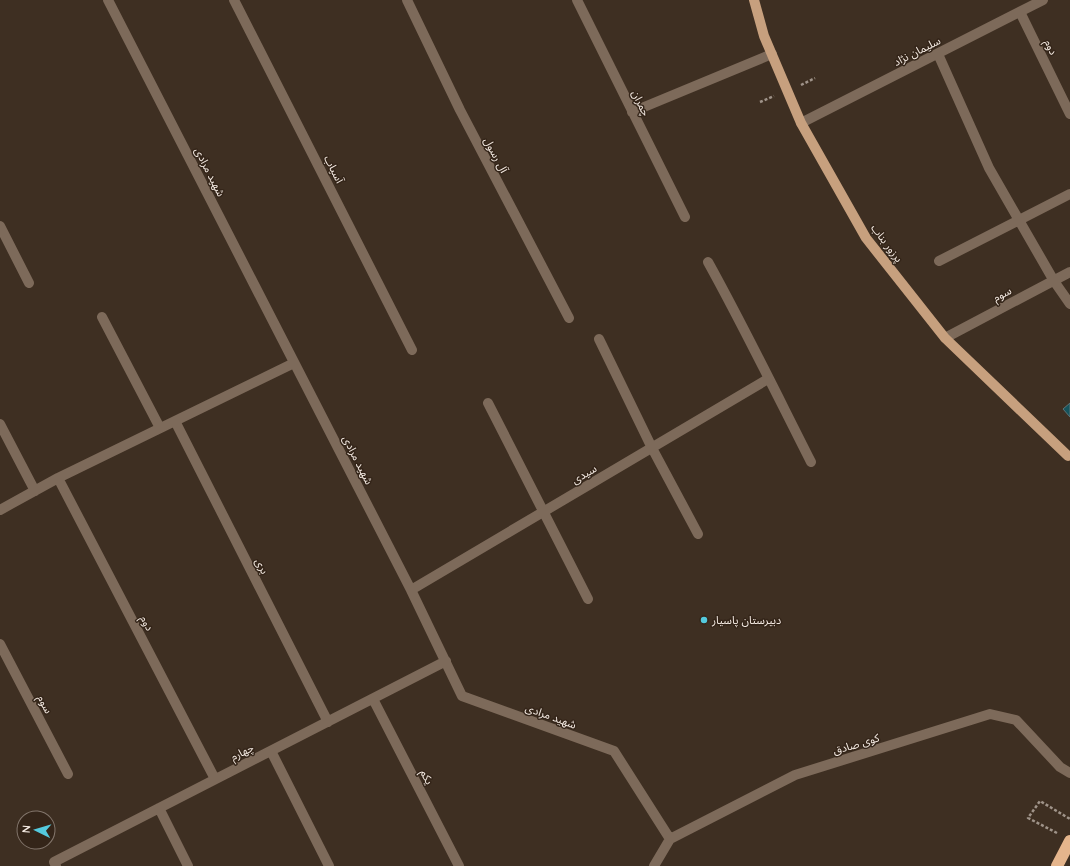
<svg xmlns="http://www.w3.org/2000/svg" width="1070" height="866" font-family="Quicksand,'Noto Sans Arabic',sans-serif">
	<rect width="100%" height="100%" fill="#3e2f22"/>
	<path fill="#16545d" stroke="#5b7479" d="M1070 403V417L1063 409Z"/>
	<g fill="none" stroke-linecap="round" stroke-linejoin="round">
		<path stroke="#9f9389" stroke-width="2.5" stroke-dasharray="3 2" stroke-linecap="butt" d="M801 85 815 78
			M760 102 774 96
			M1057 833 1028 818 1040 801 1070 819"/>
		<path stroke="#7d6a5a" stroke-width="10" d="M108 0 411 590 462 696 614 751 670 839
			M234 0 412 350
			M407 0 460 110 569 318
			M577 0 685 217
			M1020 12 1070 114
			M938 54 989 168 1054 281 1070 304
			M632 112 772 54
			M801 123 1043 0
			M0 226 29 283
			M939 261 1070 194
			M708 262C744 327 777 395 811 462
			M102 317 160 428
			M945 338 1070 272
			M599 339 652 448 698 534
			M488 403 588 599
			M175 421 328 722
			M0 424 35 491
			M58 478 215 779
			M0 510 58 478 294 363
			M411 590 768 379
			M0 644 68 774
			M373 699 459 866
			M271 751 329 866
			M159 808 188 866
			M56 866 54 862 446 661
			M654 866 670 839 795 775 990 714 1016 720 1060 767 1070 773"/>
		<path stroke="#c7a07e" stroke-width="10" d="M754 0 764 36 801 123 866 238 945 338 1068 456"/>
		<path stroke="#e5b58c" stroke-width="12" d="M1057 866 1070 841"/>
	</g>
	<circle fill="#54cade" stroke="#342519" stroke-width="1.5" cx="704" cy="620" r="4"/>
	<g text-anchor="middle" stroke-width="3" stroke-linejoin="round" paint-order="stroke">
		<g font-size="11" fill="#f7ede5" stroke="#342519">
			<text transform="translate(1051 47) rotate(64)" y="4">دوم</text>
			<text transform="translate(917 51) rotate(-27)" y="4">سلیمان نژاد</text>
			<text transform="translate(641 103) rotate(64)" y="4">چمران</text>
			<text transform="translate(496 155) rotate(62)" y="4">آل رسول</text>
			<text transform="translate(334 169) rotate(63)" y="4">آسیاب</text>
			<text transform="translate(210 172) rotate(63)" y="4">شهید مرادی</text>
			<text transform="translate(887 243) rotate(53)" y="4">پرزور بناب</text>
			<text transform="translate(1002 294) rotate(-28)" y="4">سوم</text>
			<text transform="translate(358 460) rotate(63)" y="4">شهید مرادی</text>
			<text transform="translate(584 474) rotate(-31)" y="4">سیدی</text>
			<text transform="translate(262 566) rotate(63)" y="4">بری</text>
			<text transform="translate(147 623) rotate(62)" y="4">دوم</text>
			<text transform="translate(45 704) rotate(62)" y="4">سوم</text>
			<text transform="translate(551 716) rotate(20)" y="4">شهید مرادی</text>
			<text transform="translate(856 744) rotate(-17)" y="4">کوی صادق</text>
			<text transform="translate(242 752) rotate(-27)" y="4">چهارم</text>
			<text transform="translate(427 777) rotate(63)" y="4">یکم</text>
		</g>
		<g font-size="11" fill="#f7ede5" stroke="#342519" text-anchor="start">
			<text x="712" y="624">دبیرستان پاسیار</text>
		</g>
	</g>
	<g transform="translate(36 830) rotate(275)"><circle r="19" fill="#342519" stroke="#82756b"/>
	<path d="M0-3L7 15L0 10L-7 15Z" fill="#54cade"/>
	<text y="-6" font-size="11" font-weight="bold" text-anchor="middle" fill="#f7ede5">N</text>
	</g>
</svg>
